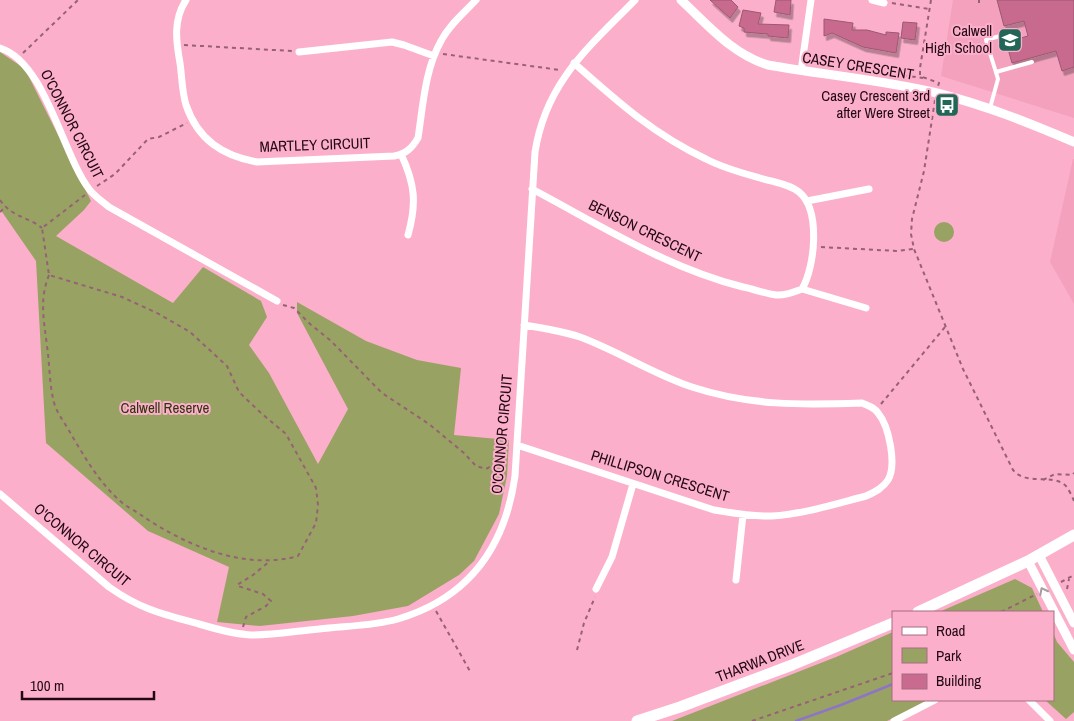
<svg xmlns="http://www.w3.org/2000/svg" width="1074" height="721" font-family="'Archivo Narrow',sans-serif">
	<defs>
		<filter id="shadow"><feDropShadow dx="2.5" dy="4.5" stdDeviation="0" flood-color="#0004"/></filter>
	</defs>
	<rect width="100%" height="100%" fill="#fcafca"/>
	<path fill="#f4a1be" d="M953 0H1074V118L941 76Z
		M1073 159H1074V304L1050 262Z"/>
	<path fill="#98a363" d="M0 52 25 69 91 201 84 210 56 236 173 303 203 267 261 301 267 317 249 345 269 373 318 464 348 409 297 313V302L366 341 417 360 461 368 454 435 509 440 507 476 499 514 474 561 459 575 408 606 353 616 260 626 217 622 229 567 148 531 46 443 36 261 0 209Z
		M934 232a10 10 0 1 1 20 0a10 10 0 1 1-20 0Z
		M1015 579 1032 588 1043 612H939Z
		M893 632V700H928L887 721H672L836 657Z
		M1053 632 1057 642 1074 662V712L1066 719 1045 700H1053Z"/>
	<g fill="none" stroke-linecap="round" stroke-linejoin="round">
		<path stroke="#8e74c6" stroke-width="2.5" d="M796 721 841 705 893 684"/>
	</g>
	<path fill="#c86b8e" stroke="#9c5871" filter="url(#shadow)" d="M710 0H731L738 7 730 18Z
		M776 0H791L790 15 774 12Z
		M997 0H1074V67L1062 71 1056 51 1012 63 1006 42 1028 36 1024 21 1004 26Z
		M743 10 761 13 758 24 789 25 788 38 768 36V34L744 32V28L739 26Z
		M824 19 853 23 852 30H867L886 35V32L899 33 896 53 863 47 832 33 824 36Z
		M903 22 917 23 915 40 901 38Z"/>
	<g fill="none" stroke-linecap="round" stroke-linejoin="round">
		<path stroke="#966174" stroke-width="2" stroke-dasharray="4 4" stroke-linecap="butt" d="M931 0 920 68V76L939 83 938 86
			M892 3 929 9
			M979 3V0
			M184 45 292 51
			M23 53 78 0
			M443 54 560 70
			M880 72 923 78
			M935 100 924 171 912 219 911 234 914 249 963 369 1013 470C1026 486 1053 473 1066 486 1069 490 1072 496 1074 501
			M97 186 115 174 148 139 159 137 187 123
			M0 200C13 218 27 216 42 228
			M0 212 5 207
			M821 247 897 251 913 249
			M49 275C39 300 44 320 47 346 50 366 49 386 55 406 59 416 67 426 72 436 86 459 99 482 119 500 125 506 134 510 141 515 185 545 244 571 298 556L316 523 318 505 316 488 286 434 261 413 239 392 227 366 190 332 157 313 122 297 49 275 42 228 85 195
			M283 305 294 308 310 324 330 340 382 393 429 424 464 453 476 466 486 469 497 463 508 461
			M881 404 945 327
			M1043 480 1055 474 1072 475 1074 473
			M1061 582 1074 575
			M1067 589 1069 579
			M436 611 471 673
			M1001 612 1037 594
			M243 627 246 617 266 606 271 601 263 594 238 586 237 585 253 575 270 561
			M577 650 584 623 595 597
			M752 721 893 673"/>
		<path stroke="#fff" stroke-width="4" d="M996 72 1032 62
			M990 108 998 79 986 40 1000 36"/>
		<path stroke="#fff" stroke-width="7" d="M186 0C173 20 176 41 180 63 182 77 182 92 186 105 198 140 223 156 257 162L394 156C406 154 412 148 418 138 423 106 425 69 441 41 449 25 464 13 476 0
			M872 0 884 3
			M0 48C45 62 62 153 89 189 94 196 102 201 109 207L277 301
			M299 52 392 42 404 45 434 56
			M801 71 811 0
			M401 154C415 184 417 203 408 235
			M532 189C600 225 667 268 743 287 754 289 766 294 776 295 785 296 794 292 802 289 815 267 821 210 799 192 789 184 773 182 760 178 742 173 723 168 706 159 653 134 617 101 574 63
			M807 201 869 189
			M802 289 866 308
			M517 445 714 510C733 513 753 517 772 516 804 514 835 504 866 496 875 492 883 488 888 480 897 465 889 426 878 413 874 407 869 406 862 403 801 405 750 406 692 387 653 374 618 351 580 337 562 331 543 328 524 325
			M0 494 109 587C140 609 162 614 199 624 216 629 233 634 251 635 273 635 296 631 319 629 344 626 373 626 398 619 469 598 505 547 515 476L535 152C546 82 588 48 635 0
			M736 580 743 515
			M596 589 612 557 633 484
			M1029 700 1050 721
			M894 721 935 700"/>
		<path stroke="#fff" stroke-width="9" d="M681 0C708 25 732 54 768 65 824 75 882 80 937 93 985 105 1029 123 1074 142
			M1039 555 1074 623
			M1028 561 1074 650"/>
		<path stroke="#fff" stroke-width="11" d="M918 612 1028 561 1074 535
			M637 721 680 707 792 665 893 623"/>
	</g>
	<defs><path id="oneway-chevron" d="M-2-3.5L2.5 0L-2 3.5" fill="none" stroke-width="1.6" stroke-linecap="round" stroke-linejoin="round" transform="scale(1.25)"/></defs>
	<use stroke="#a79ca0" href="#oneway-chevron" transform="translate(1043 591) rotate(-117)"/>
	<defs>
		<symbol id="school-square" viewBox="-11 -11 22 22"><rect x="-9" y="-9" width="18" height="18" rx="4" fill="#226658" stroke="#fcafca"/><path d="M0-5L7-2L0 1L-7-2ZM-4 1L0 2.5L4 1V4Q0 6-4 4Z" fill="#fff"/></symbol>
		<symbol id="bus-square" viewBox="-11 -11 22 22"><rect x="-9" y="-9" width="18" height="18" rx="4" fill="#226658" stroke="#fcafca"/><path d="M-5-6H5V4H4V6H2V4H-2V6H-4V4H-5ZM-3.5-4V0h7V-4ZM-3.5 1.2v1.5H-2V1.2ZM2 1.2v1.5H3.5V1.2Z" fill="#fff"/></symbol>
	</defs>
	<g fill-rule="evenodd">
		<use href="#school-square" x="996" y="26" width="28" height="28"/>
		<use href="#bus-square" x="933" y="91" width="28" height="28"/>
	</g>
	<g text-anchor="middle" stroke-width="4" stroke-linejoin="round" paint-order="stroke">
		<g font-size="15" fill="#220812" stroke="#fcafca" text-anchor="end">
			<text x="992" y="36">Calwell<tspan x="992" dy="17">High School</tspan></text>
			<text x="930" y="101">Casey Crescent 3rd<tspan x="930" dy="17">after Were Street</tspan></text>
		</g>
		<g font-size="15" fill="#220812" stroke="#fcafca">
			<text transform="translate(858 66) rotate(9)" y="5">CASEY CRESCENT</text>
			<text transform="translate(72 124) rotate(63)" y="5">O'CONNOR CIRCUIT</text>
			<text transform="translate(315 145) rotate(-2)" y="5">MARTLEY CIRCUIT</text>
			<text transform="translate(645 231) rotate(26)" y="5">BENSON CRESCENT</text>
			<text transform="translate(502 434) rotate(-85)" y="5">O'CONNOR CIRCUIT</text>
			<text transform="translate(660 476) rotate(17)" y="5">PHILLIPSON CRESCENT</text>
			<text transform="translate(82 545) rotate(40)" y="5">O'CONNOR CIRCUIT</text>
			<text transform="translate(760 661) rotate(-21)" y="5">THARWA DRIVE</text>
		</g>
		<g font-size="15" fill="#2f350c" stroke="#fcafca">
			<text x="165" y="413">Calwell Reserve</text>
		</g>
	</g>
	<rect x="892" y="611" width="162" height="90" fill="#fcafca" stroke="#a56c80"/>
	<rect x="902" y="627" width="25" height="8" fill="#ffffff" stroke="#a56c80"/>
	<text x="936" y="636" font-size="15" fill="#220812">Road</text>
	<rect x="902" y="648" width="25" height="15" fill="#98a363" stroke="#a56c80"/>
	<text x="936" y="661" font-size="15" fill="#220812">Park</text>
	<rect x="902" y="674" width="25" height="15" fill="#c86b8e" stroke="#a56c80"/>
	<text x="936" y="686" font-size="15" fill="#220812">Building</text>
	<path d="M22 691v8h132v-8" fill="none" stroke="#220812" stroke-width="2.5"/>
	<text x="30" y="691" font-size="15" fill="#220812" stroke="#fcafca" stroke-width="4" paint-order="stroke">100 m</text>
</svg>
